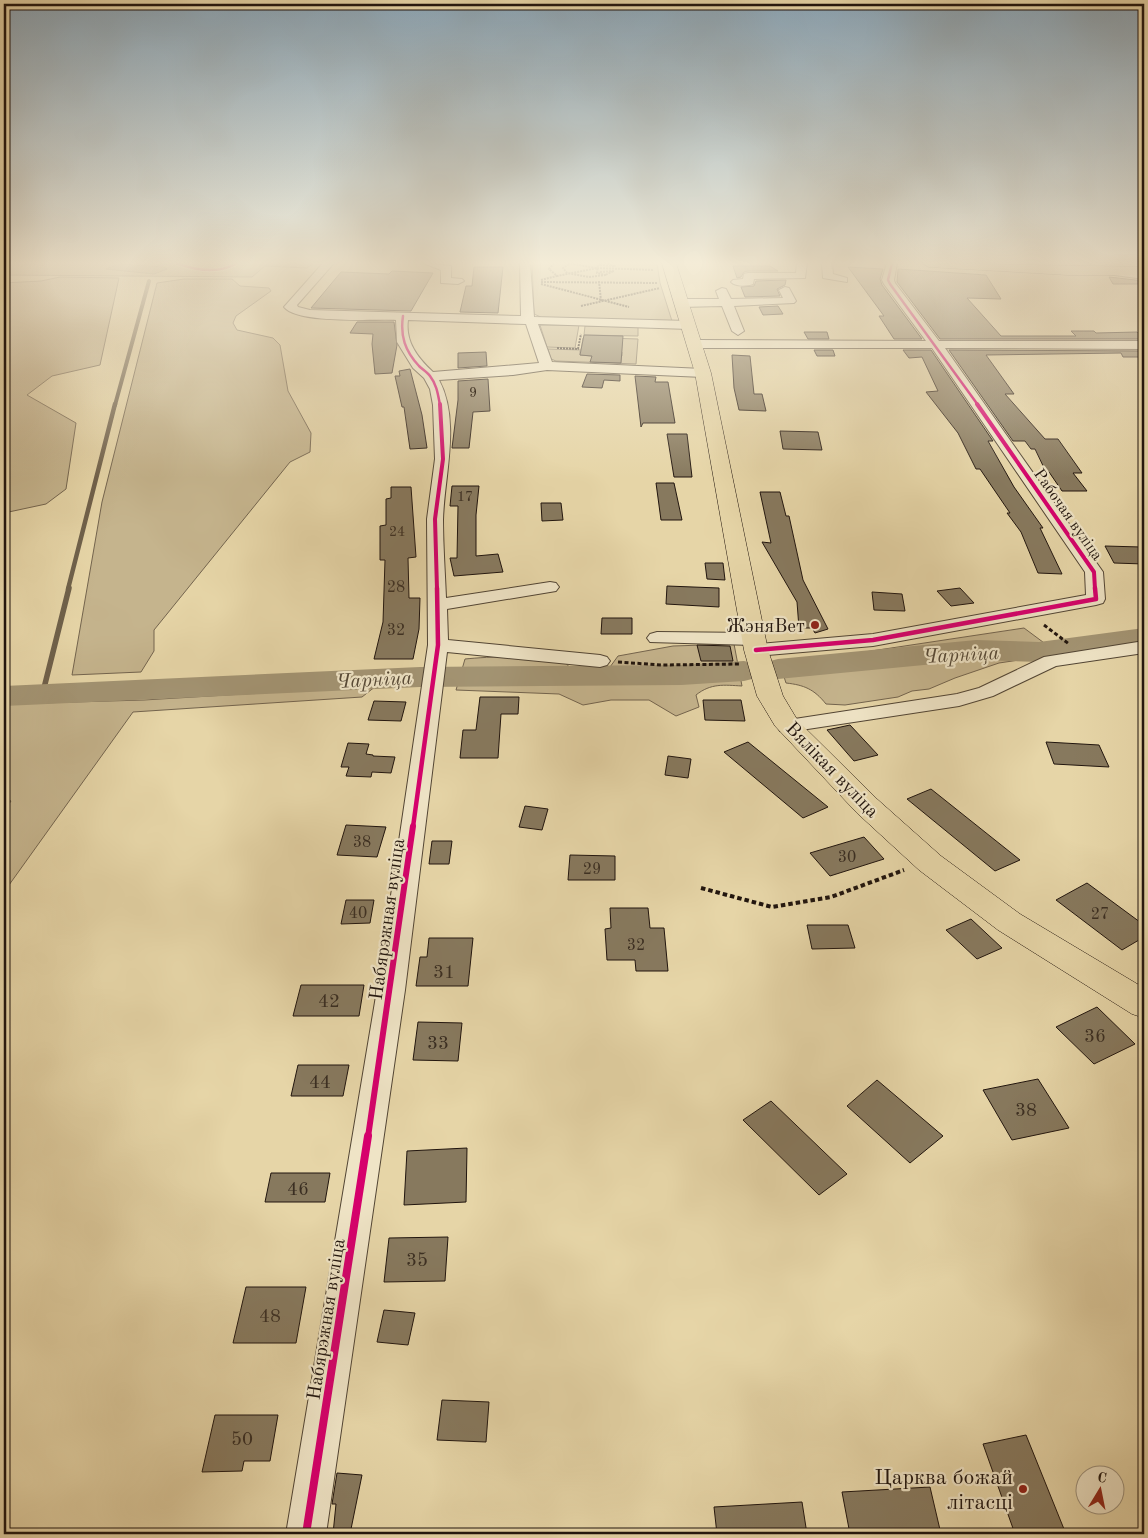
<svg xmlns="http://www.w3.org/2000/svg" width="1148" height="1538" font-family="'Old Standard TT',serif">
	<rect width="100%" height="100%" fill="#e6d5a7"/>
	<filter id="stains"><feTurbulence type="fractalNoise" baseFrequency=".004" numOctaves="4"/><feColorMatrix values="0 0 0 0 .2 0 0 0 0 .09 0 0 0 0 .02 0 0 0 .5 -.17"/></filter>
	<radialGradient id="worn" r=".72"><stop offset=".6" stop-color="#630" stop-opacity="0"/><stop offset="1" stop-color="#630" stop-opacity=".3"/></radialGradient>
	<path fill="#c5b48d" stroke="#73644e" d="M4 263H314L307 268 265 266 252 277 4 275Z
		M532 263H657L660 283 672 321 543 318 534 314Z
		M60 277 119 278 100 365 52 376 27 395 76 423 66 489 46 504 4 513V283L41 281Z
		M184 279H232L240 286 269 288 271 291 236 316 233 323 237 330 273 338 280 345 288 391 311 433 310 452 290 462 154 630V651L141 672 72 675 102 502 157 283Z
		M540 325H579L575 348 547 347Z
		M585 326 638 327V336L584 335Z
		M583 338H599L589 352 580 351V355L591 356 593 358 622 356V352H614L608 338 638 339 636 364 556 361 551 359 548 349 581 350Z
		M1024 628 1059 654 999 663 955 678 929 689 912 691 898 697 845 705 826 704C814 689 804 685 786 683L779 661 858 653Z
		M734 644 742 686C724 685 711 683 696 695L699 707 676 716 649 700H611L583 705 559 694 456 690 465 659C484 657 551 653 565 662 567 664 568 666 570 668L610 667 618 656 673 646Z
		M376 686 362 697 133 712 4 892V811L11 801 4 798V704L144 700Z"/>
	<path fill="#a39473" stroke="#6f614b" d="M120 264 163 267 167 269 154 274 106 269Z"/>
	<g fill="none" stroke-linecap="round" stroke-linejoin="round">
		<path stroke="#6f614b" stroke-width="4" d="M115 405 149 281"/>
		<path stroke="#6f614b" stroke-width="4.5" d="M68 589 115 404"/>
		<path stroke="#6f614b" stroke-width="5.5" d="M42 696 69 588"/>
		<path fill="#a39473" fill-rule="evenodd" d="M1144 628V648L1039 662 976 660 778 679 766 676 761 669 766 662 778 659 976 640 1039 642Z
			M744 661 756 664 761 671 756 678 744 681 681 685 420 687 4 706V686L420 667 681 665Z"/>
	</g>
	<path fill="#87795e" stroke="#21150e" d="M733 266H770L778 271H748L744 272 741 277 737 278Z
		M474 267H503L498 313 460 312 466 286H472Z
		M848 267 883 269 880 279 882 285 922 339H894L879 316H884Z
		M898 269 986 275 1001 299 967 298 1001 336H1076L1071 331H1094L1096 333 1137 332 1144 339H940L897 282Z
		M392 271 433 273 411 311 311 308 341 272 389 274Z
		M1109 277 1144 281V284H1113Z
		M786 280 785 285 777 289 780 296 745 297 741 287 754 286 756 281Z
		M778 306 783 314 763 315 759 307Z
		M357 322H394L397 345 392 373 375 374 372 344 373 334 350 333Z
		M804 332H827L829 339H808Z
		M584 335 623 336 621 363 590 362 592 356 580 355Z
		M814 350H833L835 356H817Z
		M903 350H931L993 441H988L1014 487 1043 528H1040L1062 574 1038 573 1021 532 1007 513H1010L980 469H976L958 433 926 392 938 391 922 357 909 358Z
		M949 350 1144 351V357H1123L1121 353 986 355 1014 394H1005L1045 439H1058L1082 473H1073L1087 491H1062L1049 472H1046L1035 449H1031L1025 441H1013Z
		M486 352 487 366 458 368V353Z
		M732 355 750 356 754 394H762L766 411 739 410 734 388Z
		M410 369 422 415 427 448 410 449 404 407H402L395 376H400L399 371Z
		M587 374 620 375V381L604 380 602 388 582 387Z
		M635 376 656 377 655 382H668L675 423H643L641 427Z
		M488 379 490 411 473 412 469 448H452L458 400V381Z
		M780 431 818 432 822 450 783 449Z
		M667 434H687L692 477H674Z
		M656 483H674L682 520H661Z
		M452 486H479L476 515V556L498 554 503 572 454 576 450 558H457L458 506H450Z
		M391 487H411L416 557 408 558 409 598H420L419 629 413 659H374L383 622 385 560H380V526L386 525V499L391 498Z
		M760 492H780L786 516H789L803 580 828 629 815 633 812 628H799L797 602 762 542 771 543Z
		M541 503H561L563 520 542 521Z
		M1105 546 1141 547 1144 553V564L1114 563Z
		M705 563H723L725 580 707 579Z
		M667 586 719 588V607L666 604Z
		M960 588 974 603 951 606 937 591Z
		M872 592 902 594 905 611 874 610Z
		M602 618H632V634H601Z
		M697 645 730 646 733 661H701Z
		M480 697H519L518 714H501L498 758H460L463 730H476Z
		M703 700H741L745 721 705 720Z
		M374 701 406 702 401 721 368 720Z
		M850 725 878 755 854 761 827 730Z
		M748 742 828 807 803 818 724 752Z
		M1046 742 1099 745 1109 767 1054 764Z
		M348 743 369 744 366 754 373 755V756L395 757 391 773 372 772 371 777 346 776 349 767H341Z
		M668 756 691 759 688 778 665 775Z
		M931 789 1020 860 995 871 907 799Z
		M525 806 548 809 542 830 519 827Z
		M346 825 386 827 377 857 337 855Z
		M864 837 884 859 830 876 810 853Z
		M432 841H452L449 864H429Z
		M570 855 615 856V880H568Z
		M1087 883 1144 925V937L1122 950 1056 900Z
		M346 900H374L370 923 341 924Z
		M610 908H648L650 928H664L668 971H636L635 960H607L605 929 611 928Z
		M971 919 1002 948 977 959 946 930Z
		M807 925H848L855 948 812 949Z
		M429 938H473L468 986H416L420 957H427Z
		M301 985H364L359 1016H293Z
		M1097 1007 1135 1044 1094 1064 1056 1027Z
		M418 1022 462 1023 458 1061 413 1060Z
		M298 1065H349L343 1096H291Z
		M1038 1079 1069 1128 1012 1140 983 1090Z
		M877 1080 943 1136 910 1163 847 1106Z
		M771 1101 847 1174 819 1195 743 1120Z
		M467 1148 466 1202 404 1205 407 1151Z
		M271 1173H330L325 1202H265Z
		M448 1237 445 1281 384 1282 389 1238Z
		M246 1287H306L296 1343H233Z
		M384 1310 415 1313 408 1345 377 1342Z
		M442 1400 489 1402 486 1442 437 1440Z
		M215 1415H278L270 1461H244L242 1471 202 1472Z
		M1026 1435 1066 1534H1015L983 1444Z
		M337 1473 362 1475 350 1534H333L336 1504H332Z
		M930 1487 941 1534H850L842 1492Z
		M802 1502 807 1534H717L714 1507Z"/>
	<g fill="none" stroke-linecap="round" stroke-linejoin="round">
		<defs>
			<path id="minor" d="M323 263H334L297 305 298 307 310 310 521 316 520 263H530L534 317 689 321 695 325 689 329 538 324 552 362 703 369 710 373 703 377 547 370 513 375 439 380C461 421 444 477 443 520 443 546 445 572 446 598L550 582 556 583 559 587 556 591 550 592 447 609 448 640 600 655 607 657 610 661 607 665 600 667 447 652 405 990 326 1534H286L377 990 428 645 427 519 435 459 433 405 430 389 424 378 413 368 397 342 396 320C373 319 298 324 284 307ZM408 320 526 324 539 363 433 372C418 358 405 342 408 320Z
				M423 263 451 266V278L462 279 464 281 458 284 441 283V270Z
				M797 263H807L805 278 754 279 753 284C747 286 736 287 731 282L733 280 743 279 744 274 748 273H796Z
				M822 263H832L833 274 847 278V282L823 278Z
				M887 263H897L894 280 895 283 939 341H1144V349L945 348 1103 572 1105 599 1103 603 1096 605 873 646 756 656 749 654 746 650 753 645 650 642 647 638 650 634 657 632 754 633 761 635 764 639 758 644 873 634 1086 595 1085 572 932 348H695L689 344 695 340 926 341 884 284 882 280Z
				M1111 269 1144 273V279L1107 274 1105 272Z
				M785 287 789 288 796 301 794 303 734 306 744 331 738 335 732 331 722 306 681 307 675 303 681 299H719L716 291 722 288 726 289 731 299 783 298 779 290Z
				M1144 641V653L1056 666 993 696 959 706 788 732 780 731 777 726 780 721 788 720 957 694 979 688 1044 657Z"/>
			<path id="major" d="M662 263H676L711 373 768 650 783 696 798 721 877 799 941 856 1020 914 1144 988V1018L1132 1014 998 930 919 870 857 813 775 726 757 696 744 650 695 373Z
				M922 263 1144 267V275H1068L929 267Z"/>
		</defs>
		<use href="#minor" stroke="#524534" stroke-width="2"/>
		<use href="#major" stroke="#21150e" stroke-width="1"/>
		<path stroke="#21150e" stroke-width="2" stroke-dasharray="2 1" stroke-linecap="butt" d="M554 263 549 269 557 276 597 268 567 263
			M569 264 563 268 567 273 589 277 605 275 597 273 598 265 604 263
			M600 265 615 266 606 263
			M597 268 654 270
			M600 272 614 271 605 275
			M541 280 557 276
			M599 281 601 301
			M541 282 657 283
			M541 284 629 307
			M581 306 660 288
			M557 348 578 349 581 334"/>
		<path stroke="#21150e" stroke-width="3" stroke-dasharray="4 2.5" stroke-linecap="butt" d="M1044 625 1069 644
			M618 662 661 665 739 664"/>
		<path stroke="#21150e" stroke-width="4" stroke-dasharray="4.5 3" stroke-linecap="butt" d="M701 888 772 907 831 897 904 870"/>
		<use href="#minor" fill="#efe4c6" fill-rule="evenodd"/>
		<use href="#major" fill="#e6d5a7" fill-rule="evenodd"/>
		<defs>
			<path id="cycleway-far4" d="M176 263C195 270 218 275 237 263
				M892 263 888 280 890 284 978 405
				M403 316C400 336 405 351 419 366 422 369 427 372 430 376 437 385 438 395 440 405"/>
			<path id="cycleway-far3" d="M977 404 1094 572 1095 589
				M437 589 435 519 443 459 440 404"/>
			<path id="cycleway-far2" d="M756 650 873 640 1096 599 1095 588
				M413 827 438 645 437 588"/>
			<path id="cycleway-far1" d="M368 1137 413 826"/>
			<path id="cycleway" d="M306 1534 368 1136"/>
		</defs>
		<use href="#cycleway-far4" stroke="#efe4c6" stroke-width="4.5"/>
		<use href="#cycleway-far3" stroke="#efe4c6" stroke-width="6"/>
		<use href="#cycleway-far2" stroke="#efe4c6" stroke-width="8"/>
		<use href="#cycleway-far1" stroke="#efe4c6" stroke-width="9"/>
		<use href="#cycleway" stroke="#efe4c6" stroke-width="11"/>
		<use href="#cycleway-far4" stroke="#d6006c" stroke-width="2.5"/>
		<use href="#cycleway-far3" stroke="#d6006c" stroke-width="4"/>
		<use href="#cycleway-far2" stroke="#d6006c" stroke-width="4.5"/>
		<use href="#cycleway-far1" stroke="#d6006c" stroke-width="6"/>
		<use href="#cycleway" stroke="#d6006c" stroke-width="8"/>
	</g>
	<linearGradient id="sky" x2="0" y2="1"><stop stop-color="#8ca7b9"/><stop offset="0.55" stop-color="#f4ecd7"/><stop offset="1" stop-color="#f4ecd7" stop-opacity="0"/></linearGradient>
	<rect width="1148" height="478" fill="url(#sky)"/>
	<g fill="#8f2418" stroke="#efe4c6" stroke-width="2">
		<circle cx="815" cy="625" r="5"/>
		<circle cx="1023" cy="1489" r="5"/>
	</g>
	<g text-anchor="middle" stroke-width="4.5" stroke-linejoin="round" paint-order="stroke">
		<g font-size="14" fill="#3a2e22">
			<text x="473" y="397">9</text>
			<text x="465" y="501">17</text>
			<text x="397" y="536">24</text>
		</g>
		<g font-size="16" fill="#21150e" stroke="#efe4c6">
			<text transform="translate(1069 514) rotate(55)" y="6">Рабочая вуліца</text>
		</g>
		<g font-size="16" fill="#3a2e22">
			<text x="396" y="592">28</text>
			<text x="396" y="635">32</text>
			<text x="362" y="847">38</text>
			<text x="847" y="862">30</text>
			<text x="592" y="874">29</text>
			<text x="358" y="918">40</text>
			<text x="1100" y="919">27</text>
			<text x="636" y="950">32</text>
		</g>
		<g font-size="19" fill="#21150e" stroke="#efe4c6" text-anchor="end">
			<text x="805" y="632">ЖэняВет</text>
		</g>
		<g font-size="19" fill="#21150e" stroke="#efe4c6">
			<text transform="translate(833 769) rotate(46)" y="7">Вялікая вуліца</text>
			<text transform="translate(386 919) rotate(-82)" y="7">Набярэжная вуліца</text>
			<text transform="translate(325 1319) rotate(-81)" y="7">Набярэжная вуліца</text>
		</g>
		<g font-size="19" fill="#3a2e22">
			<text x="444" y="978">31</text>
			<text x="329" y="1007">42</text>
			<text x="1095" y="1042">36</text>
			<text x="438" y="1049">33</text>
			<text x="320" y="1088">44</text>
			<text x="1026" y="1116">38</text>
			<text x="298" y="1195">46</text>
			<text x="417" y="1266">35</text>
			<text x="270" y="1322">48</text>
			<text x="242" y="1445">50</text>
		</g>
		<g font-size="20" font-style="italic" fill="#554836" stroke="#efe4c6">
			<text transform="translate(961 654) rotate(-3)" y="7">Чарніца</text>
			<text transform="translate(374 679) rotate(-3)" y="7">Чарніца</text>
		</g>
		<g font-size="22" fill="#21150e" stroke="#efe4c6" text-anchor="end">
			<text x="1013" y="1484">Царква божай<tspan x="1013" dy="25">літасці</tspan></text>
		</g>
	</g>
	<rect width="1148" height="1538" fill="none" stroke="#e6d5a7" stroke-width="20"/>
	<rect x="5" y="5" width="1138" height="1528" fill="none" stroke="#21150e" stroke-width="2.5"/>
	<rect x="10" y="10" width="1128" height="1518" fill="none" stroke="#21150e"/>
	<g transform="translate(1100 1490) rotate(10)"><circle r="24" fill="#efe4c6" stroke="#9d917c"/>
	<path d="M0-4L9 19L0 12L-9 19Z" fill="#8f2418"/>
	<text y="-8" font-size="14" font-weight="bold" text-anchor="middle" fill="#21150e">С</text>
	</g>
	<rect width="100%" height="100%" filter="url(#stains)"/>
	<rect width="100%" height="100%" fill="url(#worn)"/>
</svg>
